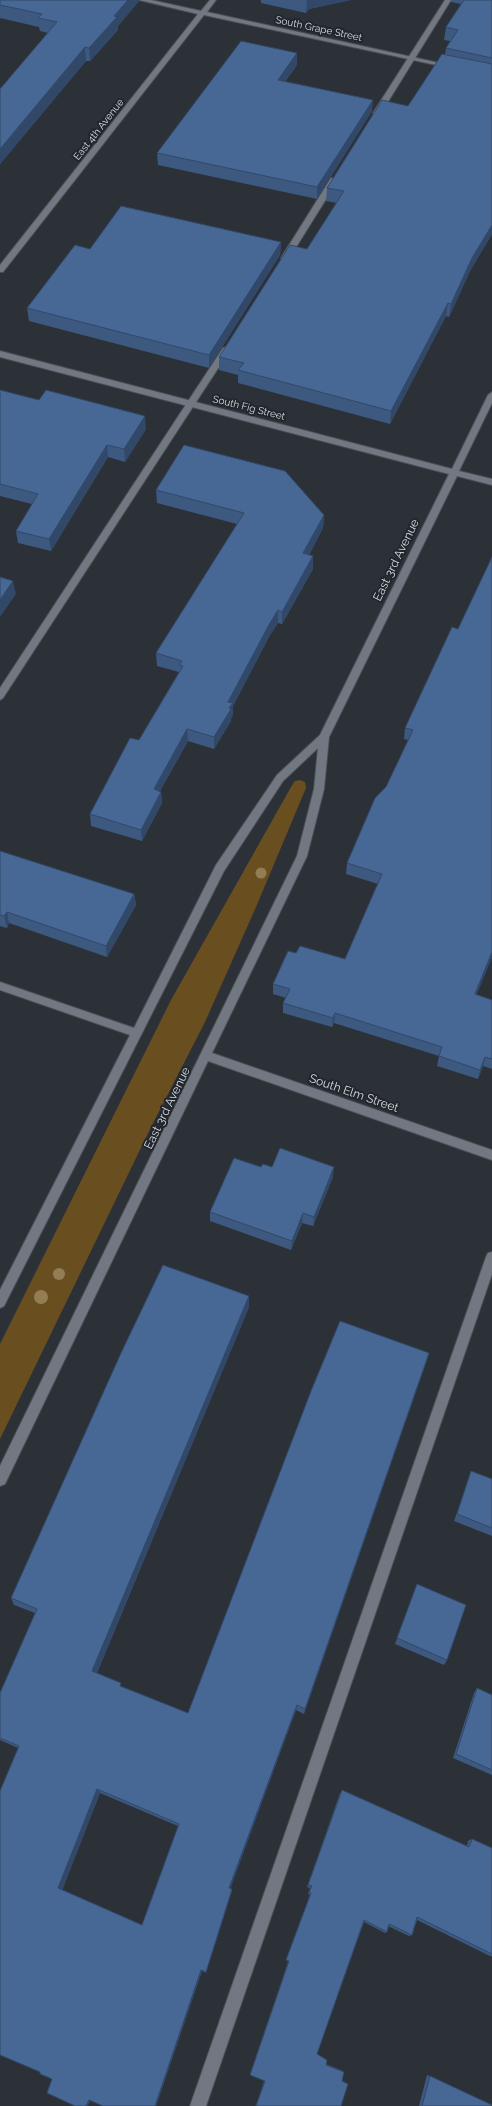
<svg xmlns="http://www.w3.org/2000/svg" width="492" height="2106" font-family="Raleway,sans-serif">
	<rect width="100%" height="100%" fill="#2c3138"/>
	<path fill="#694f20" d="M300 780 305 782 306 788 256 907 205 1022 151 1127 0 1439V1344L171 1000 291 787 295 781Z"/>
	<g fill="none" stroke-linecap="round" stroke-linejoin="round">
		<defs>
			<path id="service" d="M445 0H451L381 113 374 115 373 113Z
				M331 178 338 180 288 260H282L281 258Z
				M226 347 230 350 3 698 0 700V688L223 348Z
				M492 1252V1274L206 2106H190L486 1257 488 1253Z"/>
			<path id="minor" d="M139 0H151L201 11 210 0H216L207 12 453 66 450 68 204 15 3 272H0V265L198 14Z
				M0 351 452 469 488 395 492 392V403L459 471 492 479V485L457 476 329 737 324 789 307 856 212 1053 492 1150V1160L208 1061 5 1484 0 1486V1466L297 856 314 789 318 748 283 781 224 871 4 1306 0 1308V1290L130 1035 0 990V982L134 1028 216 865 277 775 320 735 449 474 0 357Z"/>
		</defs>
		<use href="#service" stroke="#4b4f55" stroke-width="2"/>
		<use href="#minor" stroke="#4b4f55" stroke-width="2"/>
		<use href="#service" fill="#727881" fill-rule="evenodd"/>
		<use href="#minor" fill="#727881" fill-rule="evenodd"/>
	</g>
	<g fill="#947d54">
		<circle cx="261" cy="873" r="5.5"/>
		<circle cx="59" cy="1274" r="6"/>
		<circle cx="41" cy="1297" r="7"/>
	</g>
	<path fill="#3d5980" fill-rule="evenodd" d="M0 0 139 1 118 26V30L90 61H86L0 164V89L48 33 40 31 39 27 0 18Z
		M261 0H351L309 9 306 13 261 3Z
		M451 0H492V234L470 271 449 317 446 316 390 424 238 383V375L219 370V357L307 249 337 203 326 201 327 188 408 106 445 55 446 48 450 41 444 40 446 27 461 4 451 2Z
		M297 65 285 82 372 111 317 199 158 165 157 153Z
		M281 242 280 255 209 368 29 321 27 308 90 249Z
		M0 390 146 429 125 462 108 457 51 551 18 543 16 531 32 504 0 496Z
		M156 490 324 515 323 528 309 555 313 556V569L282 624 278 623 270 635 233 706V715L231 718V721L214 749 188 741 160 791 161 792 162 803 142 841 91 826 90 814 139 740 179 672 157 666 156 653 237 524 157 503Z
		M492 557V957L476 995 492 1000V1069L483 1066 478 1079 437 1066 439 1056 334 1023 332 1027 283 1013V1003L286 998 273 994V984L296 953 345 959 378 884 346 874 347 863 386 787 408 740 404 739 405 728 458 629Z
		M0 851 134 894 136 905 107 957 9 923 7 928 0 926Z
		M261 1167H272L333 1177 313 1226 302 1223 291 1250 210 1221V1212Z
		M249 1296V1307L97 1673 123 1687 188 1713 429 1353 426 1363 304 1714 296 1710 230 1888 232 1891 206 1973 202 1971 156 2106H103L52 2079 40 2072 18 1748 0 1740V1693L35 1613 14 1605 11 1598ZM100 1793 178 1826 142 1925 62 1890Z
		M471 1471 492 1479V1536L454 1521Z
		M417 1584 447 1660 444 1665 395 1644Z
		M477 1688 492 1695V1775L453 1758 474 1693Z
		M340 1793 467 1846 468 1841 472 1839 492 1848V1956H490L417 1920 412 1935 409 1936 388 1926 387 1932 385 1933 364 1922 317 2054 326 2064 343 2071 342 2081 348 2084 341 2106H256L264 2081 250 2075V2074L288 1962 286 1960 310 1895 308 1894 310 1888 307 1887Z
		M427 2075 430 2076 492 2106H419Z"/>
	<path fill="#324868" d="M128 0H139V1L118 26V30L90 61 89 48Z
		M307 0H351L309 9 306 13Z
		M85 47 86 61 0 164V149Z
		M297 53V65L278 92V80Z
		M373 100 372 111 317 199V187Z
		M492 225V234L470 271 449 317 451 304 472 258Z
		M281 242 280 255 209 368V355Z
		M448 303 446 316 390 424 391 411Z
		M145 416 146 429 125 462 124 449Z
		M107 445 108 457 51 551 49 539Z
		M324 515 323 528 303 566V553Z
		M313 556V569L282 624V612Z
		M13 581 16 594 0 617V600Z
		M278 610V623L270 635 233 706V715L231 718V721L214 749V737L228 702 270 623Z
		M187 729 188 741 154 801V789Z
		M161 792 162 803 142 841 141 830Z
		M134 894 136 905 107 957 106 946Z
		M7 912 9 923 7 928 4 916Z
		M492 952V957L473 1004 475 994Z
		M335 1013 334 1023 332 1027 333 1018Z
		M485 1057 483 1066 478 1079 480 1070Z
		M334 1167 333 1177 313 1226 314 1217Z
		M303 1213 302 1223 291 1250 292 1241Z
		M249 1296V1307L95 1677 92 1671Z
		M429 1353 426 1363 304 1714 305 1709Z
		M297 1705 296 1710 230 1890 229 1888Z
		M97 1789 100 1793 62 1891 58 1888Z
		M232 1889V1891L206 1973V1972Z
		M201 1970 202 1971 156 2106H155Z
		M92 2098 88 2106H86L89 2100Z"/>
	<path fill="#476795" stroke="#324868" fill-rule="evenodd" d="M0 0H128L114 16 117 17 89 48 85 47 0 149V89L57 22 38 18 42 14 0 5Z
		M464 0H492V58L446 48 458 30 446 27Z
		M241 41 297 53 278 80 373 100 317 187 157 153Z
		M442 54 492 64V225L472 258 451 304 448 303 391 411 238 370 244 363 219 357 290 245 307 249 344 191 327 188 382 100 408 106Z
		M121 206 281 242 209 355 27 308 75 245 90 249Z
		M0 390 39 400 46 390 145 416 124 449 107 445 49 539 16 531 38 494 0 484Z
		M184 445 285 471 324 515 303 553 313 556 282 612 278 610 270 623 228 702 233 703 229 708 231 709 214 737 187 729 154 789 161 792 141 830 90 814 130 738 139 740 183 666 179 665 182 661 156 653 244 513 156 490Z
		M492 557V952L475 994 492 1000V1059L485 1057 480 1070 439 1056 442 1047 335 1013 333 1018 283 1003 290 989 273 984 288 951 296 953 300 946 345 959 382 874 347 863 375 798 386 787 413 730 405 728 452 627 458 629Z
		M0 577 13 581 0 600Z
		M0 851 134 894 106 946 7 912 4 916 0 915Z
		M280 1148 334 1167 314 1217 303 1213 292 1241 210 1212 234 1158 261 1167 263 1164 272 1167Z
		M163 1265 249 1296 92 1671 121 1683 120 1686 188 1713 311 1391 340 1321 429 1353 305 1709 297 1705 229 1888 232 1889 206 1972 201 1970 155 2106H103L89 2100 86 2106H75L47 2093 52 2079 40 2074V2072L0 2055V1791L19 1746 0 1738V1693L37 1609 11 1598 121 1353ZM97 1789 179 1824 142 1925 58 1888Z
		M471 1471 492 1479V1528L457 1514Z
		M417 1584 466 1605 447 1660 397 1638Z
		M477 1688 492 1695V1770L456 1754Z
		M342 1790 469 1847 472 1839 492 1848V1954L417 1917 412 1935 389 1924 387 1932 364 1920 317 2054 327 2060 326 2065 344 2072 342 2081 348 2084 341 2106H256L265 2081 250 2075 289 1961 286 1960 311 1893 309 1892 312 1886 308 1885Z
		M430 2076 492 2105V2106H422Z"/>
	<g text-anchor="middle" stroke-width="4" stroke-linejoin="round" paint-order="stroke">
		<g font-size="10" fill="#d7dadf" stroke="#22272e">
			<text transform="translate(319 28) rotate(12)" y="4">South Grape Street</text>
			<text transform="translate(98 129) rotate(-52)" y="4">East 4th Avenue</text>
			<text transform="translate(249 407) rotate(14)" y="4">South Fig Street</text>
		</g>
		<g font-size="12" fill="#d7dadf" stroke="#22272e">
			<text transform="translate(396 560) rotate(-64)" y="4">East 3rd Avenue</text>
			<text transform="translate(354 1093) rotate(19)" y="4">South Elm Street</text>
			<text transform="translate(167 1108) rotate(-64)" y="4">East 3rd Avenue</text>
		</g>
	</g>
</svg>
